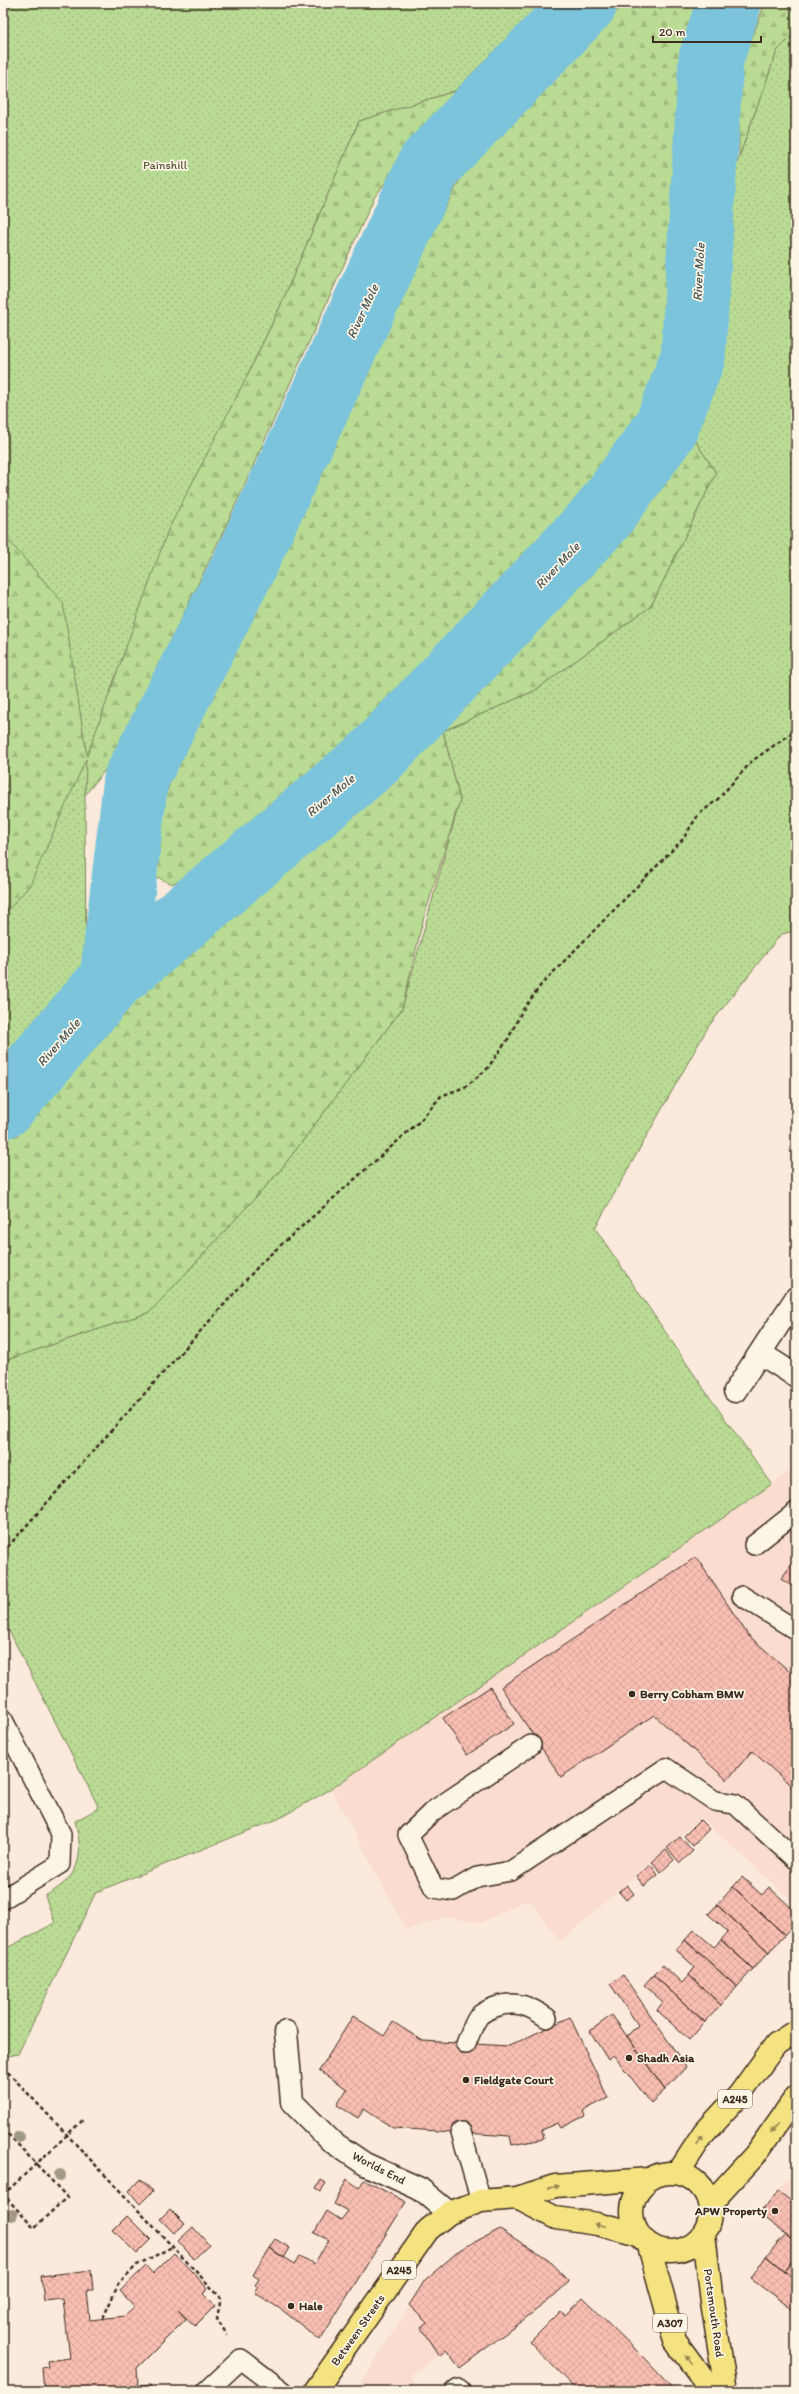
<svg xmlns="http://www.w3.org/2000/svg" width="799" height="2394" font-family="Itim,sans-serif">
	<defs>
		<pattern id="grass-dots" width="8" height="8" patternUnits="userSpaceOnUse"><rect width="8" height="8" fill="#b9db94"/><path d="M2 2h.1M6 6h.1" fill="none" stroke="#a0bc7f" stroke-width="1.8" stroke-linecap="round"/></pattern>
		<pattern id="forest-firs" width="22" height="20" patternUnits="userSpaceOnUse"><rect width="22" height="20" fill="#b9db94"/><path d="M5 1l3.5 6h-7zM16 11l3.5 6h-7z" fill="#a0bc7f"/></pattern>
		<pattern id="building-cross-hatch" width="8" height="8" patternUnits="userSpaceOnUse"><rect width="8" height="8" fill="#f9beb2"/><path d="M0 0l8 8M0 8l8-8" fill="none" stroke="#d6a399"/></pattern>
	</defs>
	<rect width="100%" height="100%" fill="#fbeadb"/>
	<filter id="ink" filterUnits="userSpaceOnUse"><feTurbulence type="fractalNoise" baseFrequency=".025" numOctaves="2"/><feDisplacementMap in="SourceGraphic" scale="8" xChannelSelector="R" yChannelSelector="G"/><feConvolveMatrix kernelMatrix="1 2 1 2 8 2 1 2 1" color-interpolation-filters="sRGB"/></filter>
	<g filter="url(#ink)">
		<path fill="#faddcf" d="M796 1467V1905L701 1818 560 1942 529 1899 481 1923 446 1917 406 1930 331 1789Z
			M796 2170V2242L759 2214Z
			M500 2229 548 2260 569 2282 548 2301 460 2368 446 2350 410 2376 418 2390 416 2391H356L425 2280 461 2249Z"/>
		<path fill="url(#grass-dots)" stroke="#7a8259" d="M3 3H541L455 91 359 121 280 307 246 378 85 795 86 982 3 1078Z
			M796 32V931L781 934 708 1027 595 1228 708 1395 772 1484 331 1789 278 1819 96 1892 18 2054 3 2057V1950L55 1923 45 1896C79 1877 85 1858 75 1821L99 1808 3 1619V1361L150 1312 279 1172 402 1009 460 800 443 731 534 691 651 606 716 473 690 433 708 397 719 213 777 51Z"/>
		<path fill="url(#forest-firs)" stroke="#7a8259" d="M625 3H704L678 116 683 238 673 352 639 432 438 671 311 785 195 874 171 884 151 874 153 849 166 794 211 668 469 161Z
			M765 3H796V32L777 51 739 157V71Z
			M455 91 374 198 225 528 113 760 85 795 86 759 30 885 3 916V544L10 542 63 603 87 756 168 530 246 378 280 307 359 121Z
			M690 433 716 473 651 606 534 691 443 731 460 800 422 924 402 1009 279 1172 150 1312 3 1361V1139L112 1020 295 846 545 616Z"/>
		<g fill="none" stroke-linecap="round" stroke-linejoin="round">
			<path stroke="#7bc4dc" stroke-width="65" d="M112 979 136 779 243 568 430 164 585 3
				M3 1106 112 979 374 758 601 518 666 428 693 357 711 59 729 3"/>
		</g>
		<path fill="url(#building-cross-hatch)" stroke="#3b2a1e" d="M696 1557 748 1635 796 1677V1790L752 1751 727 1780 654 1715 561 1777 501 1687Z
			M796 1558V1589L781 1579Z
			M490 1687 514 1724 467 1755 443 1718Z
			M700 1820 709 1829 693 1846 684 1836Z
			M680 1837 693 1851 680 1863 667 1848Z
			M666 1850 674 1860 661 1872 652 1862Z
			M651 1865 658 1875 644 1886 636 1876Z
			M742 1877 762 1895 769 1887 796 1912V1922L785 1935 733 1887Z
			M627 1885 634 1894 626 1900 619 1892Z
			M733 1887 785 1935 769 1952 717 1905Z
			M717 1905 769 1952 753 1969 721 1940 728 1932 708 1914Z
			M694 1930 714 1947 721 1940 753 1969 737 1987 685 1940Z
			M685 1940 737 1987 721 2005 689 1975 695 1967 676 1950Z
			M663 1965 682 1983 689 1975 721 2005 705 2022 653 1975Z
			M623 1975 686 2067 665 2090 627 2036 638 2025 610 1984Z
			M653 1975 705 2022 689 2040 657 2010 663 2002 644 1985Z
			M612 2015 665 2090 651 2103 614 2056 608 2060 590 2031Z
			M353 2016 384 2036 393 2022 423 2041 509 2046 570 2017 608 2098 583 2111 585 2116 560 2128 557 2123 542 2130 544 2139 512 2145 510 2136 393 2128 364 2109 358 2118 337 2105 347 2089 319 2071Z
			M140 2179 153 2191 140 2204 129 2191Z
			M347 2179 359 2188 364 2180 406 2202 320 2340 282 2310 255 2293 259 2287 255 2285 259 2279 253 2275 269 2248 295 2264 300 2256 314 2264 329 2240 314 2233 327 2211 341 2220 348 2211 334 2204Z
			M321 2180 326 2183 321 2191 316 2188Z
			M778 2191 796 2205V2242L759 2214Z
			M170 2209 185 2224 174 2233 160 2219Z
			M127 2216 151 2240 137 2254 113 2230Z
			M193 2227 209 2245 194 2259 178 2241Z
			M500 2229 548 2260 569 2282 548 2301 460 2368 446 2350 439 2356 421 2328 427 2323 409 2305 425 2280 461 2249Z
			M786 2234 796 2242V2257L784 2271 766 2256Z
			M275 2239 290 2248 284 2258 269 2248Z
			M174 2253 208 2289 203 2294 215 2306 195 2326 178 2310 186 2319 137 2368 138 2386 150 2385 151 2391H37H44L42 2368 48 2367 47 2361 70 2358 63 2299 44 2301 41 2276 91 2270 93 2290H87L90 2320 125 2316 135 2307 120 2291 146 2266 153 2274Z
			M766 2256 796 2280V2312L751 2279Z
			M796 2257V2280L784 2271Z
			M583 2298 643 2357 675 2391H577L530 2342 561 2311 565 2315Z"/>
		<g fill="none" stroke-linecap="round" stroke-linejoin="round">
			<defs>
				<path id="service" d="M754 1545 796 1512
					M742 1596 796 1630
					M3 1720 61 1834 60 1864 3 1899
					M531 1745 433 1811 408 1835 434 1888 453 1891 477 1877 511 1871 666 1768 715 1801 735 1804 796 1860
					M466 2044C470 2034 473 2024 479 2016 483 2012 490 2009 495 2007 516 2000 530 2006 547 2018
					M461 2132 481 2201
					M207 2391 241 2359 283 2391
					M456 2391 459 2389 461 2391"/>
				<path id="minor" d="M760 1353 796 1376
					M735 1391 796 1298
					M286 2032 292 2102 331 2141 365 2164 420 2189 449 2213"/>
				<path id="primary" d="M632 2212a39 39 0 1 1 78 0a39 39 0 1 1-78 0Z
					M678 2173 704 2133 739 2095 776 2044 796 2031
					M517 2198 556 2218 597 2224 638 2235
					M710 2204 755 2155 796 2097
					M704 2234 712 2302 726 2391
					M649 2246 675 2341 712 2391
					M315 2391 428 2230 449 2213 481 2201 517 2198 555 2186 649 2179"/>
			</defs>
			<use href="#service" stroke="#3b2a1e" stroke-width="22"/>
			<use href="#minor" stroke="#3b2a1e" stroke-width="25"/>
			<use href="#primary" stroke="#3b2a1e" stroke-width="25"/>
			<path stroke="#3b2a1e" stroke-width="2.5" stroke-dasharray="4 3" stroke-linecap="butt" d="M3 1552 263 1261 420 1121 441 1096 465 1087 487 1069 508 1039 522 1011 541 985 683 839 698 815 718 799 752 761 796 730
				M3 2067 221 2298 217 2318 227 2335
				M3 2137 7 2133 67 2197 34 2228 3 2194
				M3 2195 83 2120
				M103 2318 119 2283 137 2265 172 2247"/>
			<use href="#service" stroke="#fcf5e5" stroke-width="19"/>
			<use href="#minor" stroke="#fcf5e5" stroke-width="22"/>
			<use href="#primary" stroke="#f5e382" stroke-width="22"/>
		</g>
		<g fill="#a29984">
			<circle cx="19" cy="2137" r="6"/>
			<circle cx="60" cy="2175" r="6"/>
			<circle cx="12" cy="2215" r="6"/>
		</g>
		<defs><path id="oneway-solid" d="M-6-.8H1V-3.2L6.5 0L1 3.2V.8H-6Z"/></defs>
		<g fill="#988650">
			<use href="#oneway-solid" transform="translate(774 2129) rotate(127)"/>
			<use href="#oneway-solid" transform="translate(700 2140) rotate(-57)"/>
			<use href="#oneway-solid" transform="translate(554 2187) rotate(-11)"/>
			<use href="#oneway-solid" transform="translate(600 2225) rotate(-167)"/>
			<use href="#oneway-solid" transform="translate(689 2360) rotate(-126)"/>
		</g>
	</g>
	<g fill="#3b2a1e" stroke="#fcf5e5" stroke-width="1.5">
		<circle cx="632" cy="1694" r="4"/>
		<circle cx="629" cy="2058" r="4"/>
		<circle cx="466" cy="2080" r="4"/>
		<circle cx="775" cy="2211" r="4"/>
		<circle cx="291" cy="2306" r="4"/>
	</g>
	<g text-anchor="middle" stroke-width="3.5" stroke-linejoin="round" paint-order="stroke">
		<g fill="#fcf5e5" stroke="#75675a" stroke-width="1">
			<rect x="718" y="2090" width="34" height="18" rx="3"/>
			<rect x="382" y="2261" width="34" height="18" rx="3"/>
			<rect x="653" y="2314" width="34" height="18" rx="3"/>
		</g>
		<g font-size="11" font-weight="bold" fill="#3b2a1e">
			<text x="735" y="2103">A245</text>
			<text x="399" y="2274">A245</text>
			<text x="670" y="2327">A307</text>
		</g>
		<g font-size="12" fill="#5a563c" stroke="#fcf5e5">
			<text x="165" y="169">Painshill</text>
		</g>
		<g font-size="12" font-weight="bold" fill="#3b2a1e" stroke="#fcf5e5" text-anchor="start">
			<text x="640" y="1698">Berry Cobham BMW</text>
			<text x="637" y="2062">Shadh Asia</text>
			<text x="474" y="2084">Fieldgate Court</text>
			<text x="767" y="2215" text-anchor="end">APW Property</text>
			<text x="299" y="2310">Hale</text>
		</g>
		<g font-size="12" fill="#3b2a1e" stroke="#fcf5e5">
			<text transform="translate(379 2168) rotate(27)" y="4">Worlds End</text>
			<text transform="translate(714 2313) rotate(82)" y="4">Portsmouth Road</text>
			<text transform="translate(358 2330) rotate(-55)" y="4">Between Streets</text>
		</g>
		<g font-size="13" font-style="italic" fill="#4e5857" stroke="#fcf5e5">
			<text transform="translate(698 272) rotate(-87)" y="5">River Mole</text>
			<text transform="translate(362 311) rotate(-65)" y="5">River Mole</text>
			<text transform="translate(557 565) rotate(-47)" y="5">River Mole</text>
			<text transform="translate(330 795) rotate(-40)" y="5">River Mole</text>
			<text transform="translate(58 1042) rotate(-49)" y="5">River Mole</text>
		</g>
	</g>
	<rect width="799" height="2394" fill="none" stroke="#fcf5e5" stroke-width="16"/>
	<rect x="8" y="8" width="783" height="2378" fill="none" stroke="#3b2a1e" stroke-width="1.5" filter="url(#ink)"/>
	<path d="M653 36v6h108v-6" fill="none" stroke="#3b2a1e" stroke-width="2"/>
	<text x="659" y="36" font-size="12" fill="#3b2a1e" stroke="#fcf5e5" stroke-width="3" paint-order="stroke">20 m</text>
</svg>
